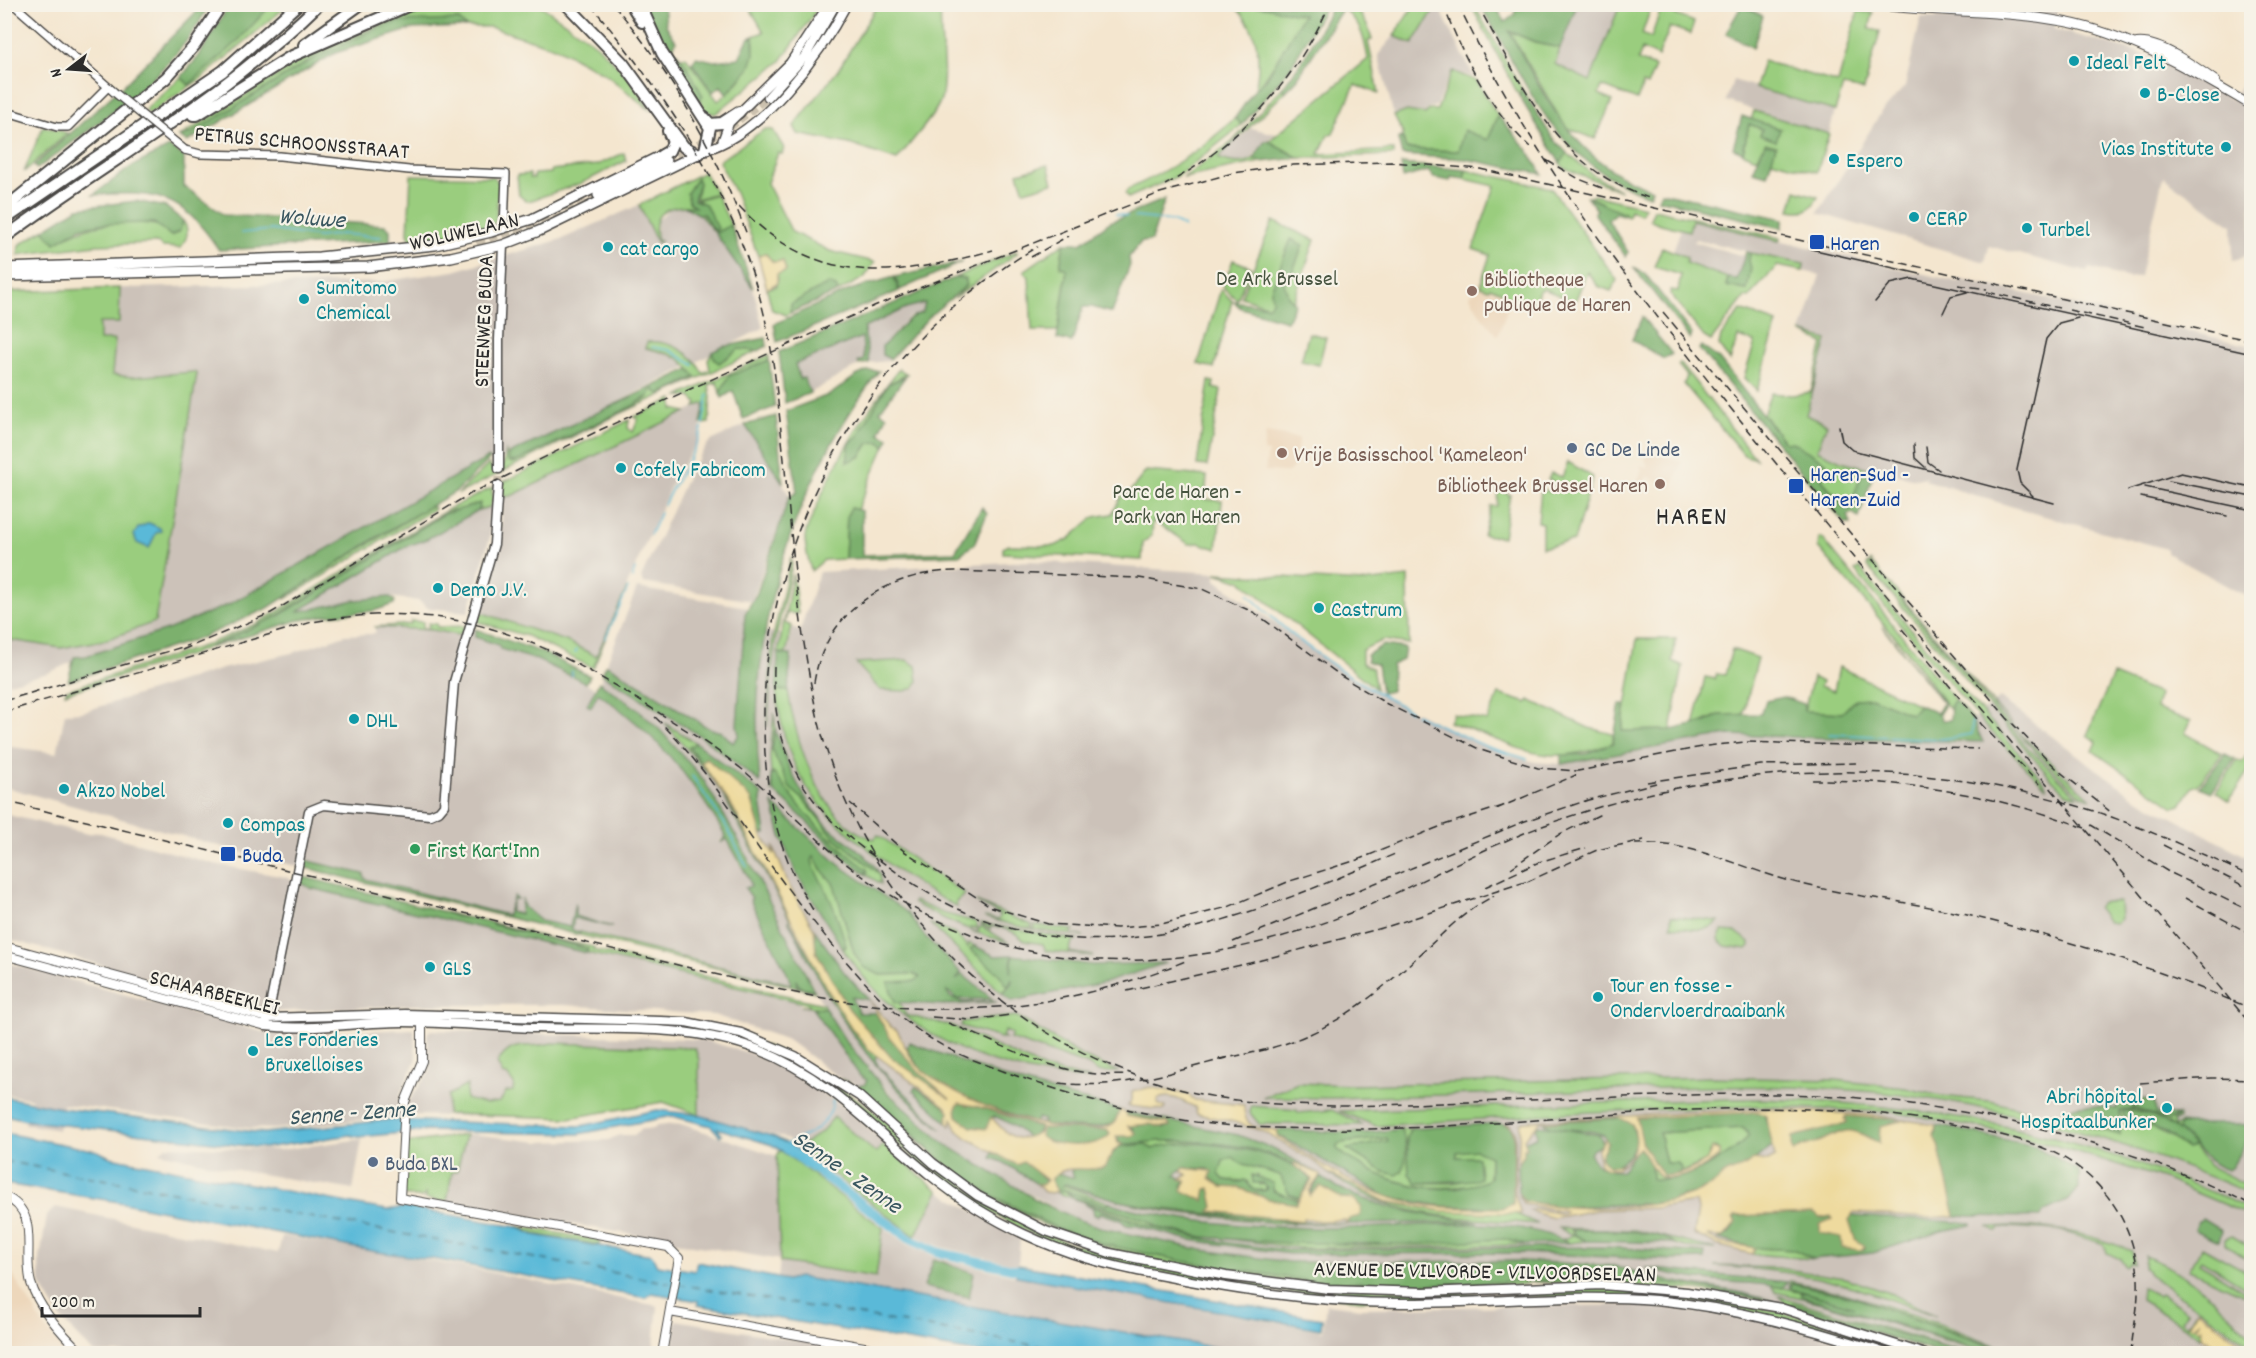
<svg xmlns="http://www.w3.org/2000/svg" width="2256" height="1358" font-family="Dekko,sans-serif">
	<rect width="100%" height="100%" fill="#f7f3e8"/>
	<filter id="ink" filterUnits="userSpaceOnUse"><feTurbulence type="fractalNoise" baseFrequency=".0167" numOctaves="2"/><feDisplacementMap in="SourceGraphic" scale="12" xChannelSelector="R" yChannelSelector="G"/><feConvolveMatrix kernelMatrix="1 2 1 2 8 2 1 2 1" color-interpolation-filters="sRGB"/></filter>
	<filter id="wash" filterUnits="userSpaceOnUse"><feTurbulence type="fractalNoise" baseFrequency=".008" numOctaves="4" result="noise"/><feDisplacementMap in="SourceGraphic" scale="24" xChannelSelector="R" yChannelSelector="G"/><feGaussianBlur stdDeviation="1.35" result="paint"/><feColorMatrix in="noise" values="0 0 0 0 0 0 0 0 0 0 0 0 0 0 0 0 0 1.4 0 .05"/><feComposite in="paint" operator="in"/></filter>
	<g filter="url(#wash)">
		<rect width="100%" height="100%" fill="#f4e6cf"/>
		<path fill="#edd7bb" d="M1480 281 1482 282 1481 286 1505 293 1504 296 1511 299 1498 336 1482 317 1469 295 1476 291Z
			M1266 433 1299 438 1294 467 1288 472 1265 471 1268 452 1263 451Z
			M1649 450 1682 462 1672 488 1647 476 1642 488 1636 486 1642 469 1640 465 1648 467 1645 459Z
			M4 1261 46 1329 67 1353H5Z"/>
		<path fill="#ccc2b9" d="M1438 5 1474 77 1451 71 1436 106 1428 108 1425 114 1406 111 1394 116 1378 55 1394 36 1413 44Z
			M1577 5H1620L1591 81 1555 64Z
			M1951 5H2058L2054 29 2137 52 2186 74 2232 100 2251 69V253L2233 261 2232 225 2163 177 2140 276 2129 278 2089 268 2087 272 2075 269 1989 246 1985 262 1818 213 1881 113 1905 86 1921 18H1948Z
			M1733 80 1835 111 1829 134 1726 101Z
			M1251 128 1276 134 1265 141 1248 162 1234 163 1217 159Z
			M639 205 656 241 657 221 671 207H688L705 219 753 288 763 328 588 417 509 454 508 451 503 458 480 460 472 469 230 604 170 629 85 656 74 657 72 662 48 673 5 684V291L380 282 454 271 562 239Z
			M1692 220 1958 282 1959 278 2251 346V599L2167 553V549L2033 513 1925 480 1926 477 1916 479 1854 465 1817 450 1820 443 1806 415 1827 340 1801 332 1820 275 1803 271 1804 265 1695 239 1694 242 1744 256 1737 280 1686 263 1673 251 1681 229 1689 231Z
			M925 303 924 312 909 317 882 346V355L890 359 888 361 869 363 864 328 906 308Z
			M862 337 864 360 858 362 859 365 810 393 805 378 800 379 795 364Z
			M706 402 698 440 672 483 596 656 521 625 479 613 500 547 503 497 511 496Z
			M745 425 776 471 789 495 752 601 644 583 641 578 691 469 709 442Z
			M493 504 490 537 468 612 428 608 419 601 390 597 354 600 297 613 407 546Z
			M1030 561 1216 573V580L1326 661 1371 690 1470 739 1503 754 1535 762 1561 764 1592 760 1728 735 1983 742 1972 719 2000 698 2136 798 2251 859V1353H1938L1738 1292 1664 1280 1636 1272 1565 1263 1521 1261 1334 1264 1246 1258 1133 1236 1076 1219 984 1169 945 1144 911 1115 865 1066 827 1013 739 841 703 779 660 730 600 683 603 675 615 681 702 737 760 781 757 701 765 631 780 634 776 690 788 691 791 655 787 654 793 627 800 631 819 572Z
			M637 588 746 607 737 724 739 735 733 744 606 665Z
			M464 626 475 629V637L499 645 500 649 537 660 595 688 588 705 598 693 638 724 667 752 700 792 720 823 726 836 719 841 720 842 727 838 749 879 751 886 746 888 752 898 750 900 791 981 790 986 649 949 580 932 579 935 263 858 5 787 4 746 57 753 65 713 82 712 222 669 296 652 345 635 372 634 376 632 374 627 432 630 458 635 462 633Z
			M4 814 88 834 97 832 214 864 285 877 310 888 799 1002 801 1006 812 1008 860 1075 867 1080 861 1086 841 1079 788 1040 714 1015 564 1005H417L267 1012 5 938Z
			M4 962 263 1032 302 1034 414 1029 416 1059 400 1095 398 1116 275 1129 248 1128 63 1104 58 1130 25 1124 32 1099 5 1094Z
			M430 1030 686 1039 704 1040 749 1053 772 1063 839 1103 939 1191 1020 1239 1018 1265 942 1247 915 1236 801 1150V1146L782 1137 699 1115 663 1102 570 1118 406 1115 408 1102 430 1071 427 1035Z
			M669 1124 684 1125 777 1156 780 1150 906 1244 938 1258 1016 1276 1323 1331 1326 1304 1361 1308 1638 1305 1764 1319 1879 1353H1248L798 1277 787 1280 778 1279 780 1260 404 1195 406 1143 472 1134 539 1142 608 1140 620 1135H634L642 1129H653L657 1125Z
			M362 1139 353 1190 232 1169 160 1152 166 1146 279 1150Z
			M55 1207 278 1253 282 1236 459 1266 658 1306 653 1353H94L62 1320 40 1284 39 1263 47 1216Z
			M676 1320 828 1346 827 1354H670Z"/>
		<path fill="#9acd7e" stroke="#627c54" stroke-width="1.5" d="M776 4 820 5 781 61 715 114 705 111C694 94 693 73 680 57H686L718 101C737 87 759 63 753 36L764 32 748 5Z
			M878 4 941 5C938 35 948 68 941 99 937 114 907 146 897 160L849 144 798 134 794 126 838 70Z
			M271 5H288L202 78 149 114 145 110 181 77 189 85 235 43Z
			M434 5H540L597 45 631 80 651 111 605 74 557 48 490 27H466L459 20 373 30 309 61 192 133 179 137 312 53 412 11 415 15Z
			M1233 5 1283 8 1303 14 1290 41 1257 90 1255 89C1262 58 1258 27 1233 5Z
			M1345 5H1355L1368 27 1372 40 1368 41 1379 93 1355 85 1333 133 1328 135 1319 154 1394 150V155L1299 158 1269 141 1368 59C1364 37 1361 23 1343 9Z
			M1414 5H1437L1413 44 1394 36Z
			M1471 5H1474L1522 89 1519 96Z
			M1620 5H1652L1642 34 1651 38 1661 9 1694 22 1691 34 1670 27 1658 57 1642 49 1638 60 1655 67 1647 86 1643 84 1637 100 1602 86 1599 94 1612 101 1595 139 1565 127 1509 31 1539 44 1560 48 1555 64 1590 81Z
			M1858 11 1873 13 1869 29 1880 31 1864 90 1843 86 1835 111 1755 88 1763 61 1838 83Z
			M1452 71 1477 81 1498 116 1488 140 1458 151 1405 149 1403 134 1394 116 1407 111 1425 114 1429 110H1437Z
			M1282 88 1286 91 1218 158C1230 163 1243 166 1254 158L1261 162 1183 178 1232 142Z
			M1754 111 1829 134 1817 172 1771 160 1776 146 1766 143 1757 158 1743 153 1749 124 1762 129 1760 135 1780 129 1751 120Z
			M1235 118 1242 125 1178 176 1128 198 1125 193 1128 189C1167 172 1204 148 1235 118Z
			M43 126 68 133 24 172Z
			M765 129 773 130 784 148 782 154 778 153 767 183 792 232 830 251 875 262 864 278 838 292 836 287 786 315 772 310 767 289 776 286 777 274 786 271 783 261 773 262 765 253 758 256 736 195 719 161Z
			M624 153 626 161 582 183 532 200 526 201 519 195 517 175 530 174V178H534V174L551 173V170L597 165Z
			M1567 153 1593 175 1621 191 1564 168 1560 163Z
			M1048 165 1053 183 1024 191 1018 173Z
			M1466 170 1551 188 1617 280 1611 291 1598 286 1587 272 1575 302 1544 289 1539 291 1534 303 1530 305 1504 296V293L1490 287 1489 289 1480 286 1490 255 1473 249 1495 186 1464 179Z
			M704 172 716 193 696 199 699 183 697 178 691 187 695 207C672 204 649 209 657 241H661L657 243 639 205Z
			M411 175 494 177 499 183 496 220 491 228 450 237 411 241 408 233Z
			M1796 190 1818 197C1811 210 1805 213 1790 210Z
			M716 194 731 225 715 233 700 215 703 214 715 231 705 204 697 200Z
			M1593 195 1645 207 1641 214 1630 210 1628 217 1588 196Z
			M1654 209 1780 238 1779 241 1692 220 1689 231 1653 222 1650 219Z
			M183 221C190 230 187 240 180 248L163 247 157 243 96 245 18 255 19 245 43 230 55 242C97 219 135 217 180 231Z
			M1273 221 1315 240 1288 317 1269 306 1241 297Z
			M1064 243 1060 267 1067 268 1058 331H1032L1029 277 1024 271Z
			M1662 247 1687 257 1686 263 1728 278 1726 286 1746 290 1750 253 1804 264 1803 271 1777 266 1748 298 1745 297 1711 341 1704 337 1670 294 1671 290 1678 291 1681 275 1654 267Z
			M1017 251V253L955 298 967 285 956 277Z
			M1233 260 1251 267 1237 300 1223 287Z
			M120 288 119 323H99V340H115L112 375 132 377 194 372 197 374 155 622 105 640 61 648 5 639V292Z
			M1221 289 1232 301 1214 368 1198 364Z
			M1741 310 1777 323 1757 391 1744 378 1755 342 1738 337 1730 361 1719 346 1721 336Z
			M1801 332 1827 340 1806 415 1827 424 1817 450 1841 461 1875 470 1873 475 1862 473 1849 510 1822 480 1826 462 1785 443 1763 414 1771 393 1792 395 1811 392 1823 343Z
			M1309 333 1326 337 1319 365 1301 361Z
			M647 342C670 340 693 353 703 373L710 370 708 360 712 352 719 363 739 349 758 351 600 423 458 494 489 464 494 471 503 466 506 452 511 463 516 462 644 400 649 396 650 388 654 386V388L669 390 696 377C679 354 674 355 645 348Z
			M769 355V360L729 376 720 393 717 382 709 385 711 397 709 423 701 424 705 403 695 407 697 403 691 397 679 396Z
			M1680 363 1756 459 1744 455 1684 384 1687 376 1678 365Z
			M899 369 907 374 888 384 858 436 850 443 847 461 860 457 869 443 880 442 885 446 857 510 851 509 847 515 845 559 824 560 811 571C809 561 805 549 805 538 805 529 813 517 816 508 837 458 865 412 899 369Z
			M1209 381 1214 382 1213 388 1221 390 1207 466 1197 465Z
			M673 399V409L686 412 511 496 503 497 502 483 492 488 493 500 490 507 479 510 480 508 453 510 444 514 266 622 193 654 65 693 66 690 206 645 258 623 449 509 629 420 628 428 633 432 638 419 634 417Z
			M1568 462 1593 477 1574 541 1542 547V523L1538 522 1541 489 1551 492 1552 480H1548L1551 473 1562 477Z
			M1146 471 1207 476 1205 499 1222 501 1217 549 1199 543 1189 544 1153 520 1152 535 1143 543 1142 560 1003 553V548L1009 545 1055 546 1069 539 1094 517 1112 514 1122 495 1128 494Z
			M1498 488 1510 495 1503 537 1483 535 1491 506H1497Z
			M432 505 434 509 285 599 284 596Z
			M1819 538H1822L1955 700 1951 705V711L1907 651 1818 547Z
			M791 557 792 565 775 642 767 727 772 642Z
			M1870 561 2018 732 2091 799 2080 795 2035 751 1899 597 2028 748 2077 796 2066 793 2049 776 1867 566 1868 563 1872 566Z
			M1860 568 1949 675 2044 781 2047 788 1984 724 1855 571Z
			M1216 573 1363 582 1408 577 1409 644 1383 640 1362 650V663L1372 668 1376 689 1241 581Z
			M793 574 798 614 787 613 785 623 792 626 786 654 778 652Z
			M627 588 593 668 527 636 478 622 479 613H483L566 641 596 656Z
			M411 621 423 622V628H429L428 623 437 624V627L464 626 462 633 458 635 432 630 374 627 411 624Z
			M1637 639H1676L1672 661 1683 666 1671 730 1622 731Z
			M1732 649 1758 658 1743 715H1719L1694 726 1705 677 1715 679 1717 674 1725 675Z
			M907 660 916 666 918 681 914 688 905 691 880 690 856 663Z
			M1839 667 1919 705 1911 715 1874 698 1856 699 1842 713 1804 711 1813 677 1822 682 1820 686 1834 691Z
			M2113 675 2159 694 2156 709 2191 721 2185 733 2222 754 2198 785 2192 787 2181 805 2174 807 2093 751 2097 742 2087 735Z
			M776 690 788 691C796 740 819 824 874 839L878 835 965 894 956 902 957 907C930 893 904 876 879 857 814 809 785 773 776 690Z
			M1499 694 1527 703 1529 700 1589 728 1613 734V743C1540 772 1515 743 1449 722L1453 714 1487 721Z
			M774 713 776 730 772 750 790 788 803 799 834 837 880 874 881 884 862 872H868L804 814 772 773V793L770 756Z
			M665 723 696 743 689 748C733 800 759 860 790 920L718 786Z
			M2251 750V767L2229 801 2216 792 2237 760 2242 762Z
			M814 856 821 869 834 884 853 949 872 970 880 975 914 974 920 977 915 981 888 983 895 1002 900 1003 906 1015 952 1026 1045 1069 1091 1079C992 1074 898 1035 843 949L846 947 813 866 812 861Z
			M914 901 942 913 976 922 978 929 971 927 970 930 977 933 981 926 1009 943C974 933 944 920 913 903Z
			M976 902 1032 925 1031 928H1035L1034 925 1074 930 1071 932 1073 935 1084 936C1050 933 1017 928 984 917L999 920 1000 915Z
			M2101 902H2120L2121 919 2116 923 2108 922 2097 908Z
			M442 911 512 930 594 947 593 950 823 1004 825 1008 801 1006 809 1007V1004L587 953 588 949 580 946 456 917Z
			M1671 916 1719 921C1708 935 1686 928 1671 926Z
			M929 923 956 935 968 947 969 943 975 946 970 949 999 974 1008 987 1002 993Z
			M980 923 1077 940 1072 943 1069 952 1093 956 1046 951 1043 944 1024 941C1017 931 1002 928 990 926V929Z
			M1722 931 1736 932 1750 942V946L1747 949 1725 946 1718 939Z
			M580 932 814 990 815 992 579 935Z
			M1016 1016 1082 1056 1119 1072H1098L1088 1065 1010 1039 1012 1034 1005 1031 1002 1036 1005 1038H1000L961 1026 962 1022Z
			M552 1043 695 1048 699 1060V1115L663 1102 569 1118 447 1114 448 1095 467 1085 466 1099 486 1104 500 1102 506 1092 513 1091 514 1084 507 1075H503L497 1063C514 1038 525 1050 552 1043Z
			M761 1044 786 1054 863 1103 991 1207 1043 1233 1074 1245 1255 1283 1477 1294 1478 1297 1361 1300 1237 1287 1108 1262 1041 1239 971 1202 924 1167 845 1097 760 1047Z
			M1713 1077 1836 1080 1905 1088 1941 1096 1990 1101 2062 1119 2067 1116 2074 1122 2120 1135V1111C2139 1105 2155 1117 2174 1120L2178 1115V1119L2173 1122 2175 1127 2179 1123 2188 1124H2181L2178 1130 2182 1135C2166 1120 2145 1110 2123 1111L2124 1121C2149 1122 2167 1134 2187 1149L2194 1147 2209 1166 2251 1187V1194C2135 1144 2012 1107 1885 1093 1793 1083 1700 1087 1607 1090 1515 1093 1422 1096 1330 1098L1263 1097 1298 1083 1353 1085Z
			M841 1079C851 1083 861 1093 869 1094 906 1129 942 1166 986 1193 1055 1235 1131 1252 1209 1266 1286 1279 1361 1286 1439 1284 1550 1282 1665 1268 1774 1302L1697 1290 1533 1282 1521 1285C1344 1291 1144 1286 985 1196 964 1184 947 1167 929 1151 900 1127 871 1102 841 1079Z
			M1731 1099C1915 1099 2077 1130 2243 1206L2251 1210V1216L2161 1178 2051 1144 1973 1126 1891 1112 1757 1106 1570 1113 1376 1126 1339 1111Z
			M1251 1106 1297 1110 1298 1113 1332 1110 1363 1125 1259 1124 1250 1113Z
			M834 1117 876 1153 883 1145 939 1191 915 1236 801 1150V1146L821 1132Z
			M1743 1128 1749 1135C1733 1157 1679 1184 1652 1179L1651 1164 1661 1178C1679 1181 1703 1166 1718 1158L1719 1150 1715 1147 1709 1152 1708 1160 1680 1173 1674 1163H1666L1659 1133Z
			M1400 1129H1410L1407 1138 1409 1174 1417 1183H1453L1480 1178 1478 1157H1456L1457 1152C1468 1148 1480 1149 1490 1156L1489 1178C1483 1185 1473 1185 1463 1186 1418 1192 1373 1178 1337 1149V1144L1341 1143 1388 1138V1141L1348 1149 1384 1172 1397 1175 1404 1166Z
			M466 1135 457 1171 452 1172 447 1202 426 1199V1193L422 1198 403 1195 406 1143Z
			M1158 1141C1205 1141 1253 1142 1295 1163L1294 1166C1257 1148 1192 1136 1153 1149L1148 1145 1121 1147 1123 1144Z
			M780 1150 883 1228 876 1277 780 1262 777 1156Z
			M1233 1157 1240 1163 1280 1175 1289 1194 1298 1198 1297 1200 1276 1192 1256 1175 1260 1185 1266 1184V1190H1253L1247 1181 1224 1180 1219 1174C1220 1165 1223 1157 1233 1157Z
			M1326 1172 1385 1202 1442 1211 1512 1212 1538 1224C1488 1220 1420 1218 1374 1199 1357 1192 1341 1182 1326 1172Z
			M1066 1184 1133 1204 1178 1212 1295 1222 1346 1224 1273 1223 1163 1211 1065 1186 1110 1203 1106 1205 1065 1190 1070 1196 1148 1221 1164 1231 1055 1192Z
			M517 1226 599 1240 600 1241 599 1245 534 1234Z
			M2007 1226C2051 1225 2091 1234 2132 1251L2134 1264 2131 1263 2126 1267 2120 1259 2107 1253 2104 1244 2058 1230 2006 1227 1999 1228 1997 1232 1988 1227Z
			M1558 1228 1635 1230 1715 1249 1686 1247 1636 1233 1571 1230 1574 1235 1586 1241 1569 1243 1563 1239 1573 1235Z
			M2232 1236 2251 1247V1262L2225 1245V1239Z
			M1211 1237 1358 1245 1505 1239 1525 1245 1300 1248Z
			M2202 1247 2251 1274V1291L2201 1260 2199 1263 2251 1295V1298L2189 1270Z
			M1755 1248 1795 1250 1813 1259 1752 1254Z
			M2145 1256C2190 1273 2218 1303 2251 1336V1345L2149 1274 2144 1266Z
			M1715 1266 1778 1268 1845 1278 1892 1294 1936 1316C1893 1301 1852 1284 1807 1276 1777 1270 1746 1268 1715 1266Z
			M1790 1281C1867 1296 1942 1323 2014 1353L1856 1298 1797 1283 1789 1286Z
			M1770 1285C1799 1291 1826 1297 1854 1306L1801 1296 1978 1348 1987 1353 1818 1302 1776 1292Z
			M2142 1287 2159 1296 2161 1294 2187 1311 2181 1321 2187 1325 2196 1311 2195 1316 2202 1326 2201 1337 2141 1300Z
			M1565 1289C1628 1289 1690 1293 1751 1306 1808 1317 1863 1336 1918 1353H1897L1819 1329 1711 1304 1506 1295Z
			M1779 1296 1968 1353H1938L1788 1307Z"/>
		<path fill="#7bb06d" stroke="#536e4c" stroke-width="1.5" d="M199 5H209C174 76 98 122 37 169L34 166 124 85 197 11Z
			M229 5H271L236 43 189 85 181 77 199 56Z
			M642 5H664L666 25 676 41 673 48 687 66 703 96 698 101Z
			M1256 5H1326L1291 67 1242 125 1235 118 1255 89 1265 81 1303 15Z
			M1333 5H1345L1295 82 1286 91 1282 88 1304 58Z
			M1480 5H1495L1505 22 1514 15 1517 5H1577L1560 48 1540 44 1509 31C1543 94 1577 167 1652 189L1649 196C1552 161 1529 85 1480 5Z
			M1742 5 1763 16 1753 48 1726 33Z
			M459 20 466 27 412 29 335 53 187 142 179 137 192 133 309 61 373 30 397 22Z
			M753 36 754 55 749 69 727 94 721 86 713 92 692 63 696 57 714 61 739 58 748 39Z
			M1522 89 1552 137 1567 153 1560 163 1519 96Z
			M1498 116 1527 149 1542 174 1465 159 1402 155 1398 139 1402 137 1406 149 1458 151 1464 130 1488 140Z
			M1742 116 1780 129 1776 141 1760 135 1762 129 1749 124 1743 152 1733 148Z
			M1265 141H1269L1299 158 1261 162 1254 158Z
			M1765 143 1776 146 1767 175 1753 171Z
			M169 147 184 156V186L224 215 385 225 390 230V241L219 250C181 194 158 191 93 195L131 167Z
			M1401 164 1457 169 1466 170 1464 179 1451 177 1450 181 1434 178 1428 171 1403 178Z
			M697 178 699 183 694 200 705 204 718 228 715 231 703 214 700 215 684 206 695 207 689 202 687 193Z
			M1661 192 1784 219 1782 228 1658 199Z
			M1587 197 1625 213 1626 216 1615 213 1608 220 1628 252 1626 257 1594 213 1597 210Z
			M1165 199 1151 241 1141 242 1129 257 1130 265 1112 313 1092 307H1083L1072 342 1057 339 1067 269 1060 267 1064 243H1081L1110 222Z
			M136 201 166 207 183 221 180 231 171 236 154 223 100 224 81 228 55 243 43 230 78 208Z
			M731 225 753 288 715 233Z
			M1291 239 1303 245 1290 278 1284 283 1288 296 1295 303 1287 321 1241 308 1233 301 1269 306 1272 301 1271 290Z
			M1746 252 1750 253 1749 261 1751 268 1747 290 1726 286 1728 278 1737 279Z
			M962 262 900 290 895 277Z
			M1633 267 1646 275 1692 334 1690 339Z
			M894 277 899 291 777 342 774 324 850 290Z
			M956 277 965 279 967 285 932 314 890 359 882 355V346C898 335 903 318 923 312L925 303 906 308 864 328 869 363 859 365 858 362 864 360 862 337 795 364 800 379 804 378 810 393 785 403 779 352Z
			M828 284 836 287 838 292 790 313 791 304Z
			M1642 317 1672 354 1664 359 1632 340Z
			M766 338 767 346 758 351 739 349 719 363 715 360 712 352 722 347Z
			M1701 346 1719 359 1785 443 1792 442 1826 462 1822 480 1845 508 1849 509 1862 473 1873 475 1859 518 1853 513 1848 515 1851 524H1845L1699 349Z
			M769 360 775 407 743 419 733 391 722 398 720 393 729 376Z
			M689 369 696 377 660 394 654 391V386Z
			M867 371H879C791 487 745 635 760 782L702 737 602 674 606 665 611 667 710 729 722 732 733 743 739 735 737 725 745 614 757 593 789 497 797 492 786 411 831 394 856 376Z
			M905 377 880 411 887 416 879 433 889 438 885 446 880 442 869 443 860 457 847 462 850 443 858 436 888 384Z
			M650 388 652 390 649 396 633 406 516 462 508 461 509 454Z
			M776 416 783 483 745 425Z
			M487 458 490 459 457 491 379 536 268 608 203 637 68 681 74 657 86 656 170 629 230 604Z
			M480 503 479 510 425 540 407 546 297 612 355 600 390 597 395 601 394 604 374 611 329 615 296 621 209 648 280 615 444 514Z
			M982 507 987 514 974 544 959 555 845 559 847 515 851 508 862 511V555L955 552Z
			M1883 627 1943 702 1944 706 1939 714 1942 720H1950L1951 705 1955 700 1972 719 1983 742 1728 735 1561 764V755L1586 754 1613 743 1620 704H1625L1622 731 1671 730 1706 722 1719 715 1761 714 1766 701 1784 697 1804 704V711L1842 713 1856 699 1874 698 1911 714 1919 705 1937 713 1943 703Z
			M475 629 544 653 590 676 586 683 574 677 571 671V676L537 660 500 649 499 645 475 637Z
			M1383 645 1405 648 1403 660 1392 665 1391 691 1381 693 1377 665 1367 661V655Z
			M778 654 791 655 788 691 776 690Z
			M599 682 636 708 660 730 703 779 739 841 814 990 800 987 796 980 797 987 790 986 791 981 750 900 752 898 745 888 751 886 749 879 727 839 720 843 726 836C689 775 658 735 598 693L591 707 587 705Z
			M775 729C787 765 801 799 829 827 849 845 865 850 880 874L834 837 803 799 790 788 772 750Z
			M696 743 762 794 761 801 766 834H761L752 800 706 758 701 762 689 747Z
			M2225 754 2235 759 2212 792 2200 787Z
			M774 773C801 810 829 842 867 869V874L846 859 785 801C773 792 773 794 771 776Z
			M773 804 838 864 908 913 922 933 961 973 956 980 962 974 992 999H957L946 990 950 997 962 1002H997L944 1005 895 1002 888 982 915 981 920 977 914 974 880 975 863 967 854 953 834 884 821 869 814 856 812 861C815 873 823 883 828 895 836 911 841 928 846 945L843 949 796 873 781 836Z
			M305 860 364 874 365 879 507 915 514 896 517 899H513L510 912 520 914 522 898 524 907 541 921 570 927 575 903V916L612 927 574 918 572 930 580 932 579 935 302 867Z
			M300 876 442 911 456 917 474 918 529 932 491 924 588 949 587 953 310 888 301 883Z
			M788 920 851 1027 866 1047 877 1055 875 1059 879 1067 941 1129C864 1066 832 1007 788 920Z
			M814 929 844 972 869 1000 851 997 859 1013H876C892 1045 920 1072 949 1096V1099L891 1057 864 1027 849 1009 816 952Z
			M975 946 995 956 1012 955 1011 973 1013 955 1092 965 1166 963 1104 983 1012 1001 1003 994 1012 983V979L1008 987 999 974 970 949Z
			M812 1008H825L845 1040 887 1092 945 1144 1040 1202 1076 1219 1106 1229 1202 1250 1289 1262 1521 1261 1614 1266 1664 1280 1738 1292 1774 1301 1692 1286 1592 1279 1439 1284 1309 1281 1181 1261 1103 1244 1056 1228 987 1193 945 1164 869 1094 856 1086 864 1085 867 1080 860 1076Z
			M909 1042 1011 1080 1120 1110 1114 1124 1089 1128 1043 1125 1037 1123H1043L1044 1120 1037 1118 1036 1123C990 1107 929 1095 907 1048Z
			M915 1087 946 1107 949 1112 947 1122 913 1091Z
			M2141 1099 2155 1102 2156 1114 2178 1115 2168 1121 2134 1108 2120 1111V1135L2074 1122 2063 1114C2071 1100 2103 1107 2117 1109L2119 1100 2127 1101 2132 1106Z
			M959 1103 984 1108 1040 1127 1037 1133 1029 1138C1019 1130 1008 1121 994 1116L986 1129 971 1127 957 1116 956 1108Z
			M2123 1111C2149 1110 2179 1126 2194 1147L2187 1149 2163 1131 2143 1124 2124 1121Z
			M1126 1112 1238 1135 1275 1149 1317 1173H1312C1265 1146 1216 1140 1162 1141 1148 1141 1134 1145 1120 1144L1116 1136H1132L1134 1129 1128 1126 1150 1124 1165 1128 1170 1126 1168 1123 1127 1116Z
			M1758 1112 1764 1113 1773 1145 1744 1168 1734 1171 1708 1188 1664 1203 1561 1207 1524 1201 1519 1197 1518 1164 1524 1148 1527 1147 1524 1142 1537 1137 1536 1128 1539 1125 1600 1135 1603 1144 1592 1150 1590 1155C1596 1166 1610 1173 1622 1171L1635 1151 1641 1148 1651 1164 1652 1179C1679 1185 1733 1157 1749 1135L1748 1131 1743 1128 1659 1133 1666 1163H1678L1681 1168 1680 1173 1665 1176C1649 1169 1636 1134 1637 1117Z
			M1846 1116 1905 1120 1889 1123 1880 1143C1849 1128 1850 1127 1821 1141 1811 1145 1802 1144 1794 1152L1790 1145 1792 1137 1844 1124Z
			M1623 1118 1632 1124 1637 1142 1629 1155 1614 1167C1596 1165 1600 1154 1607 1143L1604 1135C1588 1126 1554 1133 1544 1122Z
			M1499 1123 1510 1126 1514 1135V1200L1511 1205 1504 1208 1443 1206 1387 1197 1275 1133 1278 1130 1366 1133 1400 1129C1408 1140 1407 1159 1402 1172L1397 1175 1384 1172 1347 1149 1388 1141 1387 1138 1341 1143 1337 1145V1149C1377 1182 1435 1199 1486 1181L1490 1177V1156L1476 1150 1457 1152V1157H1478L1480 1178 1476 1180 1417 1183 1409 1174 1407 1138 1410 1129Z
			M2188 1124H2251V1134L2232 1167 2228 1170C2205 1164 2196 1144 2178 1130L2179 1125Z
			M1936 1125 2035 1146 2079 1171V1188L2069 1200 2043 1212 2041 1217 1955 1216 1938 1145 1933 1136 1936 1133Z
			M1042 1128 1107 1130 1110 1134C1102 1149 1051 1148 1040 1136Z
			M1146 1144 1152 1149C1186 1135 1285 1149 1311 1179L1300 1198 1289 1194 1280 1175 1240 1163 1233 1157 1223 1161 1219 1174 1224 1180 1240 1182 1245 1180C1252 1187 1253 1194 1266 1190L1267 1187 1263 1183H1253L1252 1175 1273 1183V1191L1297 1200V1204L1268 1199 1239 1188H1225L1210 1178 1209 1169 1183 1168 1175 1175 1186 1181 1181 1185 1190 1194 1204 1200 1206 1189 1210 1188 1214 1207 1211 1212 1270 1216 1302 1221 1268 1220 1163 1209 1120 1201 1066 1184 1062 1186 1063 1191H1059L1052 1185V1176L1057 1173 1074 1178 1072 1171 1075 1169 1101 1168 1118 1147Z
			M993 1153 1005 1157 1017 1165 1023 1162 1039 1173 1046 1182 1042 1185 1037 1184 1003 1162 991 1158Z
			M1320 1177C1368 1208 1421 1215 1478 1222L1348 1224 1352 1199 1309 1195Z
			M1065 1190 1106 1205 1110 1203C1185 1225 1268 1228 1345 1228 1415 1228 1507 1212 1569 1243L1525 1245 1505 1239 1418 1244 1287 1243 1203 1237 1159 1228 1148 1221 1075 1198Z
			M1085 1204C1155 1232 1215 1243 1290 1250L1607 1247 1705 1253 1704 1259 1673 1260 1521 1253 1290 1254 1190 1240 1137 1226 1126 1225 1121 1220 1100 1213 1098 1216 1094 1215 1093 1209Z
			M1814 1213 1824 1218 1831 1216 1832 1219 1824 1234 1840 1236 1851 1249 1861 1250 1865 1248 1855 1239 1849 1221 1851 1216 1972 1223V1225L1942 1231 1873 1253 1813 1259 1795 1250 1755 1248 1719 1239 1729 1234 1735 1223 1734 1216Z
			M2202 1219 2222 1231 2219 1241 2194 1230 2197 1222Z
			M1573 1230C1597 1231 1657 1228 1674 1243L1586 1241 1574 1235Z
			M934 1259 974 1273 969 1297 924 1287Z
			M1645 1268 1788 1282 1782 1288C1764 1283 1749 1283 1730 1282 1702 1281 1673 1275 1645 1268Z
			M1792 1283 1856 1298 2009 1353H1987L1978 1348 1801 1296 1800 1293H1806L1854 1307 1790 1288Z
			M1792 1303 1963 1353H1942L1790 1306Z"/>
		<path fill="#eeda9e" stroke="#8c8264" stroke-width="1.5" fill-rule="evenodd" d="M765 253 773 262 783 261 786 271 777 274V283L767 289 758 256Z
			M706 758 751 798 762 836 774 854 773 846 789 885 814 929 816 952 849 1009 891 1057 950 1099 917 1070 891 1039 869 1000 891 1027 897 1030C903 1041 908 1056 917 1065 951 1099 1068 1146 1114 1124L1120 1110 1126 1112 1127 1116 1168 1123 1170 1126 1161 1127 1150 1124 1128 1126 1136 1133 1132 1136H1116L1118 1143 1123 1144 1114 1150 1106 1166C1088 1175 1064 1160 1051 1180L1057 1191 1052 1193 1044 1192 1037 1184 1042 1185 1047 1180 1023 1162 1017 1165 967 1138 957 1130 952 1119 951 1126 947 1122 949 1112 946 1107 869 1050 851 1027 827 989 733 808 701 762ZM959 1103 984 1108 1040 1127 1039 1132C1015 1145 1009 1136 991 1117L986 1129 971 1127 957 1116 956 1108ZM1042 1128 1107 1130 1110 1134C1102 1149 1050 1148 1040 1136Z
			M1150 1087 1189 1095 1195 1100 1244 1105C1244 1128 1255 1129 1278 1130L1277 1136C1310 1156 1352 1186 1389 1197 1426 1209 1466 1208 1503 1208L1513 1204 1514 1135 1512 1128 1504 1123 1510 1125 1515 1131V1195L1521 1214 1442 1211 1385 1201 1326 1172 1318 1164 1264 1132 1234 1122 1197 1114 1195 1107C1183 1102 1171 1093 1158 1099L1157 1104 1165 1107 1164 1110 1128 1106 1132 1100V1092Z
			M1766 1109 1874 1115 1936 1125 1934 1136 1938 1145 1955 1216 1930 1218 1853 1213 1849 1221 1855 1239 1865 1246 1861 1250 1842 1248 1841 1237 1820 1233V1224L1832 1219 1831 1216 1820 1218 1814 1213 1735 1216 1733 1219 1736 1222C1724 1237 1728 1239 1707 1236 1724 1248 1738 1243 1755 1248L1752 1254 1716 1245 1694 1234 1698 1209 1696 1202 1657 1208 1597 1210 1553 1218 1530 1211 1535 1209 1563 1214 1565 1211 1523 1204 1518 1193 1524 1201C1573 1211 1664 1212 1708 1187 1715 1184 1720 1177 1727 1173 1738 1167 1742 1170 1754 1159L1768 1161 1775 1157 1766 1116 1758 1112 1743 1113 1637 1118 1643 1145 1662 1175C1677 1178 1696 1168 1707 1160L1712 1148 1719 1150V1156C1706 1167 1675 1184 1658 1176L1640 1148 1617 1169H1606L1600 1164 1597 1151 1605 1138 1607 1143 1600 1157 1608 1166C1631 1169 1641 1141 1632 1124L1618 1117 1540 1122 1524 1139 1527 1148H1524V1155L1518 1164 1520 1123 1524 1121ZM1847 1116 1905 1120 1880 1126 1879 1143C1849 1128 1851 1126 1821 1141 1811 1145 1802 1144 1794 1152L1792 1149V1137L1844 1124 1847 1122 1845 1119Z
			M1295 1163 1321 1175 1309 1191 1310 1196 1320 1186 1341 1198 1354 1199 1361 1207 1360 1216 1349 1219 1346 1224 1345 1220 1320 1221 1304 1218 1303 1221 1210 1211 1214 1207 1210 1188 1206 1189 1204 1201 1181 1190 1186 1181 1180 1179 1188 1175 1182 1172 1183 1168 1212 1171 1210 1178 1222 1187 1239 1188 1268 1199 1296 1204 1312 1180 1307 1174 1294 1166Z
			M2197 1310 2251 1350V1353H2228L2201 1337 2202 1327 2199 1329 2196 1327 2200 1320 2193 1327 2189 1325Z"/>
		<path fill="#5ab9d8" stroke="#427282" stroke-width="1.5" d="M149 523 160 528 161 531 156 533 149 548 137 543 134 535 138 528Z
			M5 1097 61 1108 264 1133 389 1120 581 1126 657 1110 699 1115 775 1137 801 1151 795 1159 772 1145 717 1128 722 1135 720 1136 711 1126 672 1116 579 1134 423 1131 359 1137 350 1135 264 1148 30 1121 5 1115Z
			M4 1133 98 1151 110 1157 363 1206 387 1210 406 1207 517 1227 534 1235 652 1255 657 1265 695 1271 697 1262 787 1280 798 1277 1248 1353H979L698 1305V1301L652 1293 646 1298 439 1260 377 1252 113 1201 5 1184Z
			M1018 1265 1322 1319 1321 1329 1016 1276Z"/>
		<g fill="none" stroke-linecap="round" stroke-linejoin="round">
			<path stroke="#5ab9d8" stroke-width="1.5" d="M1116 214 1127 216
				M1135 217 1172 221 1184 227
				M241 233 271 230 319 237 341 234 381 237
				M652 347 669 350 694 365
				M703 424 708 395
				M664 505C675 479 696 454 702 428
				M650 535 660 513
				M632 578 635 569
				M1248 594C1293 641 1353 681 1411 711
				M605 639 628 588
				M575 653 577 650
				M572 671V676
				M1415 714 1487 747 1527 759
				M1829 734 1942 739 1972 734V721
				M692 776 725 824 747 867
				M787 1144C807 1136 831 1125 833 1100"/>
			<path stroke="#5ab9d8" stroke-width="9" d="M787 1149 911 1240 941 1253 1027 1272"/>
			<path stroke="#39565f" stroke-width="1.5" stroke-dasharray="8 6" stroke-linecap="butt" d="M4 1161 670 1283
				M678 1284 1085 1354"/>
		</g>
	</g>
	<g filter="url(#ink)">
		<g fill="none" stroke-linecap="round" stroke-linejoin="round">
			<path stroke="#ccc1ae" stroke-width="8" stroke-dasharray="8 4" stroke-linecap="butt" d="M666 161 730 127 768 97
				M498 485 499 469"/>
			<path stroke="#ccc1ae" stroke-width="9" stroke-dasharray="9 4.5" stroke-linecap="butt" d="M476 242 539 221 598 195"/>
			<defs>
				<path id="tertiary" d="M13 4 114 92
					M4 111 57 127H68L108 87
					M185 150 200 154 280 156 409 170 506 174 504 229"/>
				<path id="secondary" d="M1867 4C1935 14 2007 9 2075 24 2138 39 2196 73 2252 106
					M2137 43C2159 40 2198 68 2216 81
					M4 946 268 1018
					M4 955 266 1026
					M422 1017V1061L405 1102 400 1198 668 1247 679 1258 662 1354
					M4 1196C42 1213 22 1252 31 1283 39 1309 63 1335 83 1354
					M670 1312 903 1354"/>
				<path id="primary" d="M768 97 806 55 836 4
					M722 142 729 123 790 63 829 4
					M705 150C761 135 821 54 847 4
					M499 469V340L503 245
					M498 485 494 544 454 682 444 805 439 811 430 815 324 805 309 811 266 1026C311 1031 357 1022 403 1022 448 1022 494 1027 539 1028 612 1030 690 1023 759 1050 833 1080 871 1128 930 1175 990 1224 1062 1256 1138 1271 1224 1288 1311 1303 1400 1303 1486 1304 1571 1293 1656 1300 1737 1308 1812 1329 1889 1354
					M268 1018 405 1014 661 1021 686 1022 741 1033 795 1056 859 1096 933 1163 978 1196 1046 1231 1110 1253 1226 1276 1329 1289 1424 1292 1602 1285 1687 1292 1781 1308 1925 1354"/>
				<path id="trunk" d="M598 195 666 161
					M4 268 319 257 435 245 491 232 532 219 662 155
					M4 276 368 267 451 257 503 245 539 231 702 152"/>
				<path id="motorway" d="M566 4 623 63 684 147 699 154
					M631 4 642 22
					M640 4 662 53 710 128 705 150
					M304 45 361 4
					M193 115H197L290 57 412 4
					M705 118 710 124 722 123 739 112
					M662 155 669 151 673 142 668 131
					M4 209 166 78 195 45 222 4
					M4 220 223 71 298 4
					M4 238C112 158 222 99 319 4"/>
			</defs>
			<use href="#tertiary" stroke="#494744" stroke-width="10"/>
			<use href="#secondary" stroke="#494744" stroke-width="10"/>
			<use href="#primary" stroke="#494744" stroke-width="11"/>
			<use href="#trunk" stroke="#494744" stroke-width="12"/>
			<use href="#motorway" stroke="#494744" stroke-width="14"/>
			<use href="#tertiary" stroke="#fff" stroke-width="7"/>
			<use href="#secondary" stroke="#fff" stroke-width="8"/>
			<use href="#primary" stroke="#fff" stroke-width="8"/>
			<use href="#trunk" stroke="#fff" stroke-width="9"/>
			<use href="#motorway" stroke="#fff" stroke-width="10"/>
			<path stroke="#2b2b2b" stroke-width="1.5" d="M1811 249 1920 274
				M1875 302 1890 284 1912 279 2252 354
				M1943 313 1951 296 1967 292
				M1839 426 1842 441 1852 450 2054 503
				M1914 444 1915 458 1925 467
				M1926 447 1928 462 1939 470
				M2169 481 2252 497
				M2145 487 2252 510
				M2128 490 2181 473 2252 488
				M2033 496 2020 483 2017 470 2046 339 2059 323 2078 318
				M2141 497 2227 516"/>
			<path stroke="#2b2b2b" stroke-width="1.5" stroke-dasharray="9 4.5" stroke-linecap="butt" d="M590 4C659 87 725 181 756 285 771 332 776 382 781 431 791 522 796 615 815 705 853 891 1002 1046 1187 1091 1241 1104 1295 1106 1350 1106 1441 1103 1531 1100 1622 1097 1698 1095 1773 1091 1848 1097 1986 1109 2127 1143 2252 1205
				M613 4C671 72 716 151 747 235
				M1443 4C1462 55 1490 110 1530 147
				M1458 4C1544 184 1663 327 1789 479 1941 663 2099 842 2252 1026
				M1477 4C1522 84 1555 167 1649 198
				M1546 160 1579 179 1605 189
				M1165 185C1238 146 1296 79 1330 4
				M739 206C814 287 897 278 993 250
				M1031 257 1068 236
				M1958 285 1987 289
				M1987 292 2059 308
				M2069 310 2145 327
				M1663 312 2007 718 2059 771 2112 813
				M1902 629 1982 725 2039 784
				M182 650 271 613 470 494 602 429 874 306 1160 193 1233 173 1293 165 1391 162 1480 169 2252 341
				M774 667C771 750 806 808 872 855 898 873 923 892 952 906 1105 981 1252 915 1395 854
				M814 683C824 612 889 571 956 571L1139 578 1202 589 1255 613 1341 676 1387 704 1481 750 1538 768 1578 771 1707 746 1745 742 1978 749
				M4 701 189 645
				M4 712 312 622C448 598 535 634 648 706 680 726 713 746 743 770 778 800 809 833 844 862 910 915 989 949 1073 958 1170 968 1271 946 1360 909 1408 889 1454 863 1503 842 1690 761 1902 749 2097 812 2150 830 2201 853 2252 877
				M655 717C701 761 735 816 772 867 793 897 816 925 839 953 877 998 915 1037 971 1059 1041 1086 1115 1110 1189 1121 1233 1128 1280 1128 1324 1129 1541 1132 1760 1081 1975 1129 2014 1138 2052 1145 2084 1172 2119 1201 2140 1244 2138 1291 2138 1312 2132 1332 2131 1354
				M1812 780C1905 780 1999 795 2085 828
				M1647 782 1761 765 1856 763
				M4 801 764 986C915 1021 1043 1019 1188 960
				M850 803 904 851 992 907 1048 924 1117 928 1162 924 1228 907 1290 881 1357 860 1444 825 1503 806
				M1496 809 1576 775
				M2091 825 2167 871 2252 912
				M1635 844C1695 840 1745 871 1802 884 1849 896 1897 900 1945 910 2050 933 2153 967 2252 1009
				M2163 845 2252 890
				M1511 868 1560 834 1603 813
				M1527 882 1597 850 1644 840
				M1485 887 1539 862 1586 848
				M2185 898 2252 935
				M813 910C774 848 763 783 764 711 767 522 873 341 1037 247
				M1233 942 1525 821 1588 800 1656 783
				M1127 991 1250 963 1386 927 1534 879
				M932 1017 972 1020 1010 1015
				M948 1023C1010 1047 1057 1078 1127 1075
				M1219 1059C1308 1045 1349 1019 1415 959 1441 936 1463 911 1494 896
				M1059 1083C1118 1090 1170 1073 1227 1058
				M2140 1083 2212 1078 2252 1079"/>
			<defs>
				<path id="tertiary-bridge" d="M114 92 185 150"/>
			</defs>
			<use href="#tertiary-bridge" stroke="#494744" stroke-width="10" stroke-linecap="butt"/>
			<use href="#tertiary-bridge" stroke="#fff" stroke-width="7"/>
		</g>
	</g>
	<g fill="#0f9aa8" stroke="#f7f3e8" stroke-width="2">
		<circle cx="2074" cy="61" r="6"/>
		<circle cx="2145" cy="93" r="6"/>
		<circle cx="2226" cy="147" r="6"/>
		<circle cx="1834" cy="159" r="6"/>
		<circle cx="1914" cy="217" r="6"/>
		<circle cx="2027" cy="228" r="6"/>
		<circle cx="608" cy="247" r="6"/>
		<circle cx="304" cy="299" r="6"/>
		<circle cx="621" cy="468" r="6"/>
		<circle cx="438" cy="588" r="6"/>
		<circle cx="1319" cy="608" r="6"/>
		<circle cx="354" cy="719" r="6"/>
		<circle cx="64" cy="789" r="6"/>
		<circle cx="228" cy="823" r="6"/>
		<circle cx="430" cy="967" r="6"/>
		<circle cx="1598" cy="997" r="6"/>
		<circle cx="253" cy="1051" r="6"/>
		<circle cx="2167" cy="1108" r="6"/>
	</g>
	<g fill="#1a4fb4" stroke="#f7f3e8" stroke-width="2">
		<rect x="1809" y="234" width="16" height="16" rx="3"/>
		<rect x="1788" y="478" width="16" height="16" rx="3"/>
		<rect x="220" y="846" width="16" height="16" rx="3"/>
	</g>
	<g fill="#8d6e63" stroke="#f7f3e8" stroke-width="2">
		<circle cx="1472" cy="291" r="6"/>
		<circle cx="1282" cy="453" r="6"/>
		<circle cx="1660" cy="484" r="6"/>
	</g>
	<g fill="#5c6f8a" stroke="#f7f3e8" stroke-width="2">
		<circle cx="1572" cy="448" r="6"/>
		<circle cx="373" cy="1162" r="6"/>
	</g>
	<circle fill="#2e9e5b" stroke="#f7f3e8" stroke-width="2" cx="415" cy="849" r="6"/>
	<g text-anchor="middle" stroke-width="4.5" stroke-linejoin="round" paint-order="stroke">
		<g font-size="22" fill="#0d838f" stroke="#f7f3e8" text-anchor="start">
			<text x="2086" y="69">Ideal Felt</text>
			<text x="2157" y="101">B-Close</text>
			<text x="2214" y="155" text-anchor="end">Vias Institute</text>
			<text x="1846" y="167">Espero</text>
			<text x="1926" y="225">CERP</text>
			<text x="2039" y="236">Turbel</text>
			<text x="620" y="255">cat cargo</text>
			<text x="316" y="294">Sumitomo<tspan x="316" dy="25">Chemical</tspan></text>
			<text x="633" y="476">Cofely Fabricom</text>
			<text x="450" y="596">Demo J.V.</text>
			<text x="1331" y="616">Castrum</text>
			<text x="366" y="727">DHL</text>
			<text x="76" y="797">Akzo Nobel</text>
			<text x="240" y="831">Compas</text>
			<text x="442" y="975">GLS</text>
			<text x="1610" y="992">Tour en fosse -<tspan x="1610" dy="25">Ondervloerdraaibank</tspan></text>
			<text x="265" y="1046">Les Fonderies<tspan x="265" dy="25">Bruxelloises</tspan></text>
			<text x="2155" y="1103" text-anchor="end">Abri hôpital -<tspan x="2155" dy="25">Hospitaalbunker</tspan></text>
		</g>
		<g font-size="22" fill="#2b2b2b" stroke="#f7f3e8">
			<text transform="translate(302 141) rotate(5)" y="8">PETRUS SCHROONSSTRAAT</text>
			<text transform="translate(464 230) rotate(-13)" y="8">WOLUWELAAN</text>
			<text transform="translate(482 321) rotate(-88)" y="8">STEENWEG BUDA</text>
			<text transform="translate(215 991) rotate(14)" y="8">SCHAARBEEKLEI</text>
			<text transform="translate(1485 1270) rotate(1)" y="8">AVENUE DE VILVORDE - VILVOORDSELAAN</text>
		</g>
		<g font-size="22" fill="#164399" stroke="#f7f3e8" text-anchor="start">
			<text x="1830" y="250">Haren</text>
			<text x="1810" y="481">Haren-Sud -<tspan x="1810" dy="25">Haren-Zuid</tspan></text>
			<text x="242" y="862">Buda</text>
		</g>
		<g font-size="22" fill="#475440" stroke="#f7f3e8">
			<text x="1277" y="285">De Ark Brussel</text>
			<text x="1177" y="498">Parc de Haren -<tspan x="1177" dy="25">Park van Haren</tspan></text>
		</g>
		<g font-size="22" fill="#785e54" stroke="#f7f3e8" text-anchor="start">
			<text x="1484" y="286">Bibliotheque<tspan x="1484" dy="25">publique de Haren</tspan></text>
			<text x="1294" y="461">Vrije Basisschool 'Kameleon'</text>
			<text x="1648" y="492" text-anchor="end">Bibliotheek Brussel Haren</text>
		</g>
		<g font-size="22" fill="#4e5e75" stroke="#f7f3e8" text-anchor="start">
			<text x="1584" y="456">GC De Linde</text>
			<text x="385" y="1170">Buda BXL</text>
		</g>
		<g font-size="22" fill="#27864d" stroke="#f7f3e8" text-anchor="start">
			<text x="427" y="857">First Kart'Inn</text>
		</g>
		<g font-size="24" font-style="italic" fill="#39565f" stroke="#f7f3e8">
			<text transform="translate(312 217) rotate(4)" y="8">Woluwe</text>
			<text transform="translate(352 1112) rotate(-4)" y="8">Senne - Zenne</text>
			<text transform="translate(848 1171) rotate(35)" y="8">Senne - Zenne</text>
		</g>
		<g font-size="26" letter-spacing="1.5" fill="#2b2b2b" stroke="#f7f3e8">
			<text x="1692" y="524">HAREN</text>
		</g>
	</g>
	<rect width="2256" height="1358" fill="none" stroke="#f7f3e8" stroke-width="24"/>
	<g transform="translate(69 69) rotate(253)" stroke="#f7f3e8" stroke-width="4.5" paint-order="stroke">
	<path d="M0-4.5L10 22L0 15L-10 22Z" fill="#2b2b2b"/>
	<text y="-9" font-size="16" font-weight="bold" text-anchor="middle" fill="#2b2b2b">N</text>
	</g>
	<path d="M42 1307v9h158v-9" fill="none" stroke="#2b2b2b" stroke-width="3"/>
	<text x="51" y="1307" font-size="18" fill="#2b2b2b" stroke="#f7f3e8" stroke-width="4.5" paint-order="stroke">200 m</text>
</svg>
